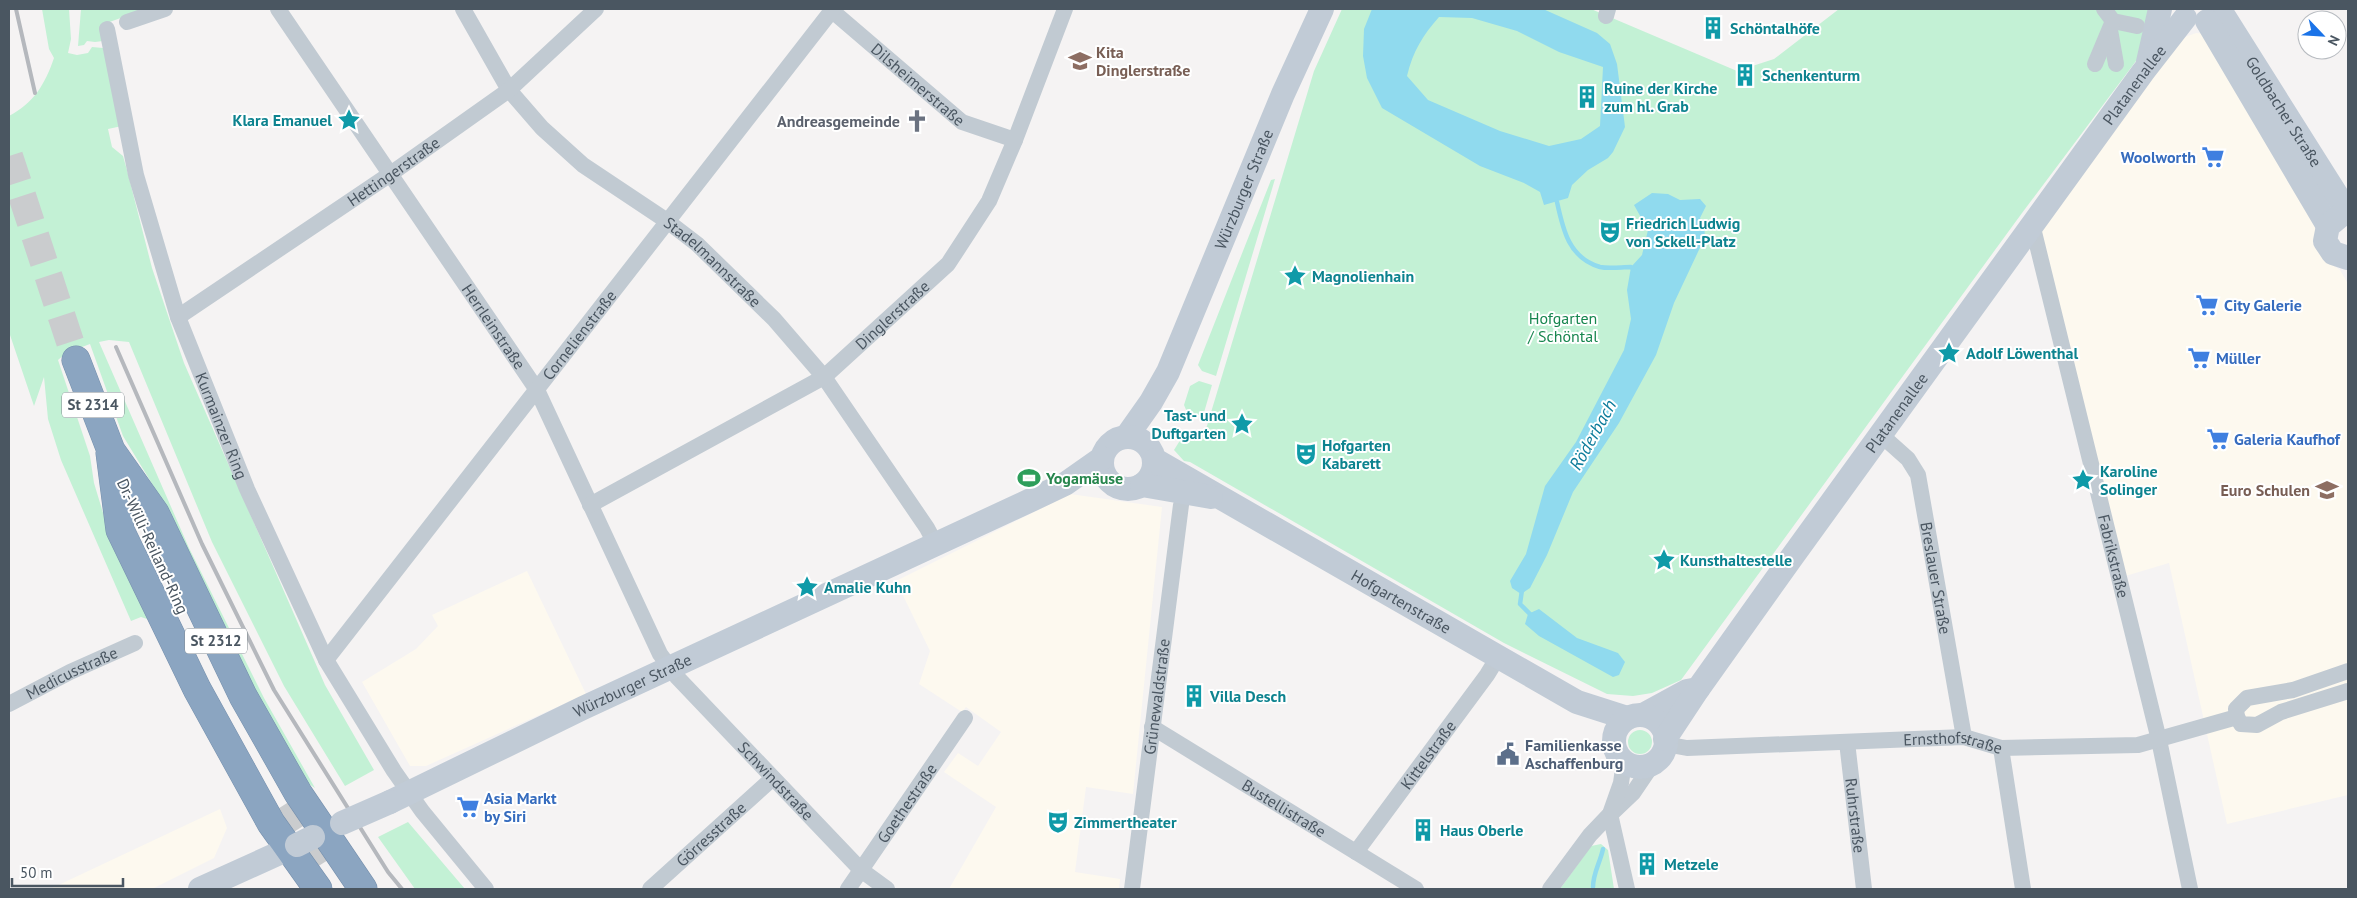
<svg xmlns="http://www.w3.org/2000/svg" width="2357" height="898" font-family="'PT Sans',sans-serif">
	<rect width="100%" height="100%" fill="#f5f3f3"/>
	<path fill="#fdf9ef" d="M2196 33 2207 34 2320 228 2324 255 2332 265 2340 270 2348 284V795L2227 824 2169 563 2112 580 2030 243 2175 45 2185 37Z
		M1070 494 1162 507 1133 794 1086 787 1075 872 1120 879 1119 889H949L996 807 944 772 958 753 978 766 1001 732 966 707 962 712 919 684 930 651 896 581Z
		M527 571 586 694 426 766H410L362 682 416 649 438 626 432 615Z
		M220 809 227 828 214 858 152 889H50Z"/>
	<path fill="#c3f1d5" d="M42 9H69L71 39 68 53 77 55 88 53 92 47 103 48 122 126 108 129 112 147 123 156 127 170 152 268 184 363 325 685 374 770 345 786 284 686 212 542 129 342 109 340 99 342 189 548 264 698 315 788 306 782 225 636 154 487 123 436 90 344 66 353 58 360 90 456 94 483 107 526 153 621 141 617 131 621 61 460 48 419 44 377 34 406 9 332V116C34 103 45 84 54 58L49 49Z
		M81 9H146L101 25 103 41 95 42 87 41 84 45 78 46Z
		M1342 9H1591L1737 71 1774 59 1839 9H2155L2139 57 2022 213 1681 680 1652 693 1633 696 1607 694 1504 643 1190 462 1184 461 1174 450 1179 442 1186 436 1204 433 1206 429 1314 71Z
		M1275 179 1216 376 1202 371 1198 365 1271 180Z
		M1199 381 1212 385 1203 416 1187 412 1184 405 1190 386Z
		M1628 742a12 12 0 1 1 24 0a12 12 0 1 1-24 0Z
		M408 822 465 889H415L378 837Z
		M1601 844 1608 850 1614 889H1560L1591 846Z"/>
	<path fill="#90daee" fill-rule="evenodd" d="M1372 9H1543L1597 33 1610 44 1617 64 1625 127 1613 152 1608 158 1588 170 1572 185 1568 198 1544 205 1540 192 1524 183 1480 166 1382 108 1367 78 1363 56 1364 29ZM1439 17 1472 18 1517 31 1559 52 1603 67 1600 126 1581 139 1549 146 1500 131 1428 100 1407 76C1413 51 1423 35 1439 17Z
		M1652 193 1668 194 1680 200 1700 199 1706 206 1700 218 1704 225 1705 237 1674 303 1656 355 1619 423 1573 492 1547 555 1530 588 1521 594 1512 588 1510 581 1526 554 1545 486 1576 442 1624 350 1631 319 1627 290 1631 267 1642 255 1648 230 1634 205Z
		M1539 609 1577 638 1618 653 1625 662 1619 675 1613 677 1539 636 1525 624 1528 614Z"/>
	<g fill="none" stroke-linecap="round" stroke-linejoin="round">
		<path stroke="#90daee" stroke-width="4.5" d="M1557 202C1563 230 1569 258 1600 267 1609 269 1622 267 1631 267L1634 270
			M1522 590 1520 604 1533 617
			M1593 887C1593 873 1600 863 1603 849"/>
		<path stroke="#caccce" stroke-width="28" stroke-dasharray="28 14" stroke-linecap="butt" d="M9 156 76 360
			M284 805 324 869"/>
		<defs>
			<path id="highway" d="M76 360 117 466
				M110 449 155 513 243 696 298 793 363 889
				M110 453 120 530 197 689 271 823 318 889"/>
		</defs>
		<use href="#highway" stroke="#7690ad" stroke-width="29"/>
		<g stroke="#c1cad2" stroke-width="16">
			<path id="s1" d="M278 9 537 390 660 654 677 677 861 870 887 889"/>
			<path id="s2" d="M463 9 509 90 542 128 583 165 667 221 697 244 774 319 824 377 927 528 936 545"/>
			<path id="s3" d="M830 9 962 122 1015 140"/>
			<path d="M2104 9 2113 21 2137 26"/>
			<path d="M1606 16 1608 9"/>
			<path d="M127 22 165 9"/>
			<path id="s4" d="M107 29 136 175 178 317 247 489 326 660 394 771 422 811 486 889"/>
			<path d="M2110 30 2116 64"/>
			<path d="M2095 64 2113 21"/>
			<path id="s5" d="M2032 224 2159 740 2190 889"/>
			<path id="s6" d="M178 317 389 175 509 90 596 9"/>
			<path id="s7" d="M1880 434 1908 459 1918 475 1964 737"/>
			<path id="s8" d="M590 505 824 377 948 264 989 201 1015 140 1065 9"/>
			<path id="s9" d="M326 660 833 9"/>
			<path d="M2348 671 2293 690 2247 698 2236 709 2237 717 2241 724 2257 725 2281 712 2348 691"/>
			<path id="s10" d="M9 704 70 672 135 643"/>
			<path id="s11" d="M1152 727 1416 889"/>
			<path id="s12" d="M1847 742 1864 889"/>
			<path id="s13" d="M1665 744 1687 748 1964 737 2001 748 2138 745 2237 717"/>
			<path d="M2001 748 2023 889"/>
			<path d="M1612 813 1633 793 1654 762"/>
			<path d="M1610 814 1627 889"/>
			<path id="s14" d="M1356 852 1487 675 1498 657"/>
			<path id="s15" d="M650 889 773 778"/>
			<path id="s16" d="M848 889 965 718"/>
			<path id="s17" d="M1132 889 1181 505"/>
			<path d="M1550 889 1590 835 1610 814 1621 783 1624 762"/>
		</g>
		<g stroke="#c1cbd6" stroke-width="24">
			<path id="s18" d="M2220 10 2348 213"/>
			<path d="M2207 21 2328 226"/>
			<path d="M2148 62 2160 9"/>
			<path d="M2340 216 2328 226 2325 241 2333 253 2348 258"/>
			<path id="s19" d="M1127 436 1151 402 1168 372 1283 94 1322 9"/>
			<circle cx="1128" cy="463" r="26"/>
			<path id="s20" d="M1155 460 1577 702 1627 718"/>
			<path d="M1142 485 1211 497"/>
			<path d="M1643 715 1687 691 1698 689"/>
			<circle cx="1640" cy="741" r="26"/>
			<path id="s21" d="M1665 739 1698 689 1792 557 2143 72 2185 18"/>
			<path id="s22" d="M390 802 583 708 1033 499 1065 484 1102 458"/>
			<path d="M200 889 297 845"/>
		</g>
		<use href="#highway" stroke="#8ba5c1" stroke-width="28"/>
		<path stroke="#b5b8bd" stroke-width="4" d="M16 9 35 93
			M116 347 202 544 274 690 388 872 402 889"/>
		<path stroke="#c1cbd6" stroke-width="24" d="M342 823 390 802
			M297 845 313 837"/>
	</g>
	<defs>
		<symbol id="building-bare" viewBox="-9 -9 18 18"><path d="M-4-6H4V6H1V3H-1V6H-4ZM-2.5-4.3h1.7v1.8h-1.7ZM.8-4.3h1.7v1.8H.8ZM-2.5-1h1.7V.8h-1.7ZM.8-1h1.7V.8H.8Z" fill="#0f9aa8" stroke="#fff" stroke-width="2.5" paint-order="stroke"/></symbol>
		<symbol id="school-bare" viewBox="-9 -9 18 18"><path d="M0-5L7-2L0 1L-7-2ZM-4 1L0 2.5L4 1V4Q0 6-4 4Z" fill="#8d6e63" stroke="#fff" stroke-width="2.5" paint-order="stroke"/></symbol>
		<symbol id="sight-bare" viewBox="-9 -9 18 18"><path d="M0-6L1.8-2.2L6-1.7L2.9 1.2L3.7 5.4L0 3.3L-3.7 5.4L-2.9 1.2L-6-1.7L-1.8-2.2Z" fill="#0f9aa8" stroke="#fff" stroke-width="2.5" paint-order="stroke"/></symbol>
		<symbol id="church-bare" viewBox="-9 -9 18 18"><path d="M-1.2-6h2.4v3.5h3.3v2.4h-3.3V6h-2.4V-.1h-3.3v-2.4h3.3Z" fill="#6b7280" stroke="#fff" stroke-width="2.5" paint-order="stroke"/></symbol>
		<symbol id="supermarket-bare" viewBox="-9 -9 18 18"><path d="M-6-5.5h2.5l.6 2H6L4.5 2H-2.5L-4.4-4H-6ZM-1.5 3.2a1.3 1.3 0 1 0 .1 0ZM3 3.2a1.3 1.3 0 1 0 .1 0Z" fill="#3f7fe0" stroke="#fff" stroke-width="2.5" paint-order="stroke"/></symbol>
		<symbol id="theatre-bare" viewBox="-9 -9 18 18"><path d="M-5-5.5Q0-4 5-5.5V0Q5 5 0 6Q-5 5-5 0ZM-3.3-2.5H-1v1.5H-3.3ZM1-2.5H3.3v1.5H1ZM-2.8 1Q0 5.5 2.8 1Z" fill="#0f9aa8" stroke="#fff" stroke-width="2.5" paint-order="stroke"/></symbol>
		<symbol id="stadium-bare" viewBox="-9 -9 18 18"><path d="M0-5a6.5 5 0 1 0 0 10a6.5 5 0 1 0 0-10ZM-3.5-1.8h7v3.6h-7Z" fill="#2e9e5b" stroke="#fff" stroke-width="2.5" paint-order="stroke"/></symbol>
		<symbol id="university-bare" viewBox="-9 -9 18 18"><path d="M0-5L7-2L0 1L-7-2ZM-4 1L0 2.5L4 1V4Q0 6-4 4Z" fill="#8d6e63" stroke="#fff" stroke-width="2.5" paint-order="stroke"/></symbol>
		<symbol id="civic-bare" viewBox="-9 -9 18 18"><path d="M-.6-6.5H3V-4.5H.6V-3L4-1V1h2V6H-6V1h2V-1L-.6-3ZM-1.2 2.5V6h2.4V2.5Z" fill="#5c6f8a" stroke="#fff" stroke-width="2.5" paint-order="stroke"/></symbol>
	</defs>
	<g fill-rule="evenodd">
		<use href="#building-bare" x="1697" y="12" width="32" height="32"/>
		<use href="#school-bare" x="1064" y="45" width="32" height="32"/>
		<use href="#building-bare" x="1729" y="59" width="32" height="32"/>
		<use href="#building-bare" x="1571" y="81" width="32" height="32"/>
		<use href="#sight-bare" x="333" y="104" width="32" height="32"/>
		<use href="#church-bare" x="901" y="105" width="32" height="32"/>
		<use href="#supermarket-bare" x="2197" y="141" width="32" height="32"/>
		<use href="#theatre-bare" x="1594" y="216" width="32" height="32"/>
		<use href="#sight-bare" x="1279" y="260" width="32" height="32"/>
		<use href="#supermarket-bare" x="2191" y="289" width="32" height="32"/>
		<use href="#sight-bare" x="1933" y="337" width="32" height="32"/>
		<use href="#supermarket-bare" x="2183" y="342" width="32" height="32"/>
		<use href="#sight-bare" x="1226" y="408" width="32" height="32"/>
		<use href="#supermarket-bare" x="2202" y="423" width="32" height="32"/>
		<use href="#theatre-bare" x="1290" y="438" width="32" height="32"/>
		<use href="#stadium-bare" x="1013" y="462" width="32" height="32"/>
		<use href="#sight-bare" x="2067" y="464" width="32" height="32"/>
		<use href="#university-bare" x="2311" y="474" width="32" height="32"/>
		<use href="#sight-bare" x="1648" y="544" width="32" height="32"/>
		<use href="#sight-bare" x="791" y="571" width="32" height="32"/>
		<use href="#building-bare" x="1178" y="680" width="32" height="32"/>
		<use href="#civic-bare" x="1492" y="738" width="32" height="32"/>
		<use href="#supermarket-bare" x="452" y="791" width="32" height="32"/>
		<use href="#theatre-bare" x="1042" y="806" width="32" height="32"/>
		<use href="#building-bare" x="1407" y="814" width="32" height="32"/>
		<use href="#building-bare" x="1631" y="848" width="32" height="32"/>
	</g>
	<g text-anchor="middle" stroke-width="4" stroke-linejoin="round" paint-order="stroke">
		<g fill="#fff" stroke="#808990" stroke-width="1">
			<rect x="62" y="392.5" width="62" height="25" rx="4"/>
			<rect x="185" y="628.5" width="62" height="25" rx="4"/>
		</g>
		<g font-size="15" font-weight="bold" fill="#4a5661">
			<text x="93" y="410">St 2314</text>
			<text x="216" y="646">St 2312</text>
		</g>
		<g font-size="16" font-weight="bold" fill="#0d838f" stroke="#fff" text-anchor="start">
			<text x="1730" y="34">Schöntalhöfe</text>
			<text x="1762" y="81">Schenkenturm</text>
			<text x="1604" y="94">Ruine der Kirche<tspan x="1604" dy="18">zum hl. Grab</tspan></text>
			<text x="332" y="126" text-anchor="end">Klara Emanuel</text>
			<text x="1626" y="229">Friedrich Ludwig<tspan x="1626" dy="18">von Sckell-Platz</tspan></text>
			<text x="1312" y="282">Magnolienhain</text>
			<text x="1966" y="359">Adolf Löwenthal</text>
			<text x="1226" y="421" text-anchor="end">Tast- und<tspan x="1226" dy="18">Duftgarten</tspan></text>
			<text x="1322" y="451">Hofgarten<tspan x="1322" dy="18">Kabarett</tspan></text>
			<text x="2100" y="477">Karoline<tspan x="2100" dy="18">Solinger</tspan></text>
			<text x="1680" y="566">Kunsthaltestelle</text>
			<text x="824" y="593">Amalie Kuhn</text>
			<text x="1210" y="702">Villa Desch</text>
			<text x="1074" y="828">Zimmertheater</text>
			<text x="1440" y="836">Haus Oberle</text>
			<text x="1664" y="870">Metzele</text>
		</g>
		<g font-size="16" font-weight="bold" fill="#785e54" stroke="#fff" text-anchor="start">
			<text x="1096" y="58">Kita<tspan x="1096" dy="18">Dinglerstraße</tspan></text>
			<text x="2310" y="496" text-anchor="end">Euro Schulen</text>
		</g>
		<g font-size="16" fill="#4a5661" stroke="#fff">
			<text dy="6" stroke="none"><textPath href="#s3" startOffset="116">Dilsheimerstraße</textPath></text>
			<text dy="6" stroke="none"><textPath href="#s21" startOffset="805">Platanenallee</textPath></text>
			<text dy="6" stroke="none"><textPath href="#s18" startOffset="120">Goldbacher Straße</textPath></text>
			<text dy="6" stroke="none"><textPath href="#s6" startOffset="260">Hettingerstraße</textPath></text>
			<text dy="6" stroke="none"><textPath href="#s19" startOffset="274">Würzburger Straße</textPath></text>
			<text dy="6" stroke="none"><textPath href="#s2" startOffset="361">Stadelmannstraße</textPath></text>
			<text dy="6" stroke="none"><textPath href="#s8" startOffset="359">Dinglerstraße</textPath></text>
			<text dy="6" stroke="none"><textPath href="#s1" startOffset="384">Herrleinstraße</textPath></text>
			<text dy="6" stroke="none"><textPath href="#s9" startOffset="412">Cornelienstraße</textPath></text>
			<text dy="6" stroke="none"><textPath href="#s21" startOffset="400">Platanenallee</textPath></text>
			<text dy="6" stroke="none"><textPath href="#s4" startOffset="414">Kurmainzer Ring</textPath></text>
			<text transform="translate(153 546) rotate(65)" y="6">Dr.-Willi-Reiland-Ring</text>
			<text dy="6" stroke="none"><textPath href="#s5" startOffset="342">Fabrikstraße</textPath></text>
			<text dy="6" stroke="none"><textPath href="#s7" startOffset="161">Breslauer Straße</textPath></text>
			<text dy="6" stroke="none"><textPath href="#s20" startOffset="284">Hofgartenstraße</textPath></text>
			<text dy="6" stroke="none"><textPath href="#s10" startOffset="70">Medicusstraße</textPath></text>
			<text dy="6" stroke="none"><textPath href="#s22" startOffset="269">Würzburger Straße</textPath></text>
			<text dy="6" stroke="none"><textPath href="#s17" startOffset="194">Grünewaldstraße</textPath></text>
			<text dy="6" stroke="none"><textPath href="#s13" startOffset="289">Ernsthofstraße</textPath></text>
			<text dy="6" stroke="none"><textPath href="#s14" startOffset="121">Kittelstraße</textPath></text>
			<text dy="6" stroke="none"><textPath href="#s1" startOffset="924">Schwindstraße</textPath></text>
			<text dy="6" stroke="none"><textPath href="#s16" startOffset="104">Goethestraße</textPath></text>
			<text dy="6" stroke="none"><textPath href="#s11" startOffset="155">Bustellistraße</textPath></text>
			<text dy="6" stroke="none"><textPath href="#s12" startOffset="74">Ruhrstraße</textPath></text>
			<text dy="6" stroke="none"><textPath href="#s15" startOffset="82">Görresstraße</textPath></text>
		</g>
		<g font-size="16" font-weight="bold" fill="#5b616d" stroke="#fff" text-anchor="end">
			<text x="900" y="127">Andreasgemeinde</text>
		</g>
		<g font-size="16" font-weight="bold" fill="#366cbe" stroke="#fff" text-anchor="start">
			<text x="2196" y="163" text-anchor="end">Woolworth</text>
			<text x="2224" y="311">City Galerie</text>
			<text x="2216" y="364">Müller</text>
			<text x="2234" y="445">Galeria Kaufhof</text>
			<text x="484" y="804">Asia Markt<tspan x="484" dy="18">by Siri</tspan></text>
		</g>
		<g font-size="16" fill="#17864f" stroke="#fff">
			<text x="1563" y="324">Hofgarten<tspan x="1563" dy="18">/ Schöntal</tspan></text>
		</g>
		<g font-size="16" font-weight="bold" fill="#27864d" stroke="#fff" text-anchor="start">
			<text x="1046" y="484">Yogamäuse</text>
		</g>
		<g font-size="16" font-weight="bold" fill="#4e5e75" stroke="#fff" text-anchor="start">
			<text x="1525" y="751">Familienkasse<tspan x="1525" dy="18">Aschaffenburg</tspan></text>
		</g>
		<g font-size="18" font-style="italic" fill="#0c7c9b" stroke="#fff">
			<text transform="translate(1593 435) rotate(-61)" y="6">Röderbach</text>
		</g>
	</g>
	<rect width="2357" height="898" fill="none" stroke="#4a5661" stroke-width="20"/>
	<g transform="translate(2322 35) rotate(115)"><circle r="24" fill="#ffffff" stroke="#b7bbc0"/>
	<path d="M0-4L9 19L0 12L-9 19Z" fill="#1a73e8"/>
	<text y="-8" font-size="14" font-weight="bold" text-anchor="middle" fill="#4a5661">N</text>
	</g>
	<path d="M12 878v8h111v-8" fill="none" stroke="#4a5661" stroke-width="2.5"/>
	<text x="20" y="878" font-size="15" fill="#4a5661" stroke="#ffffff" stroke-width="4" paint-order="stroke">50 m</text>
</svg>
